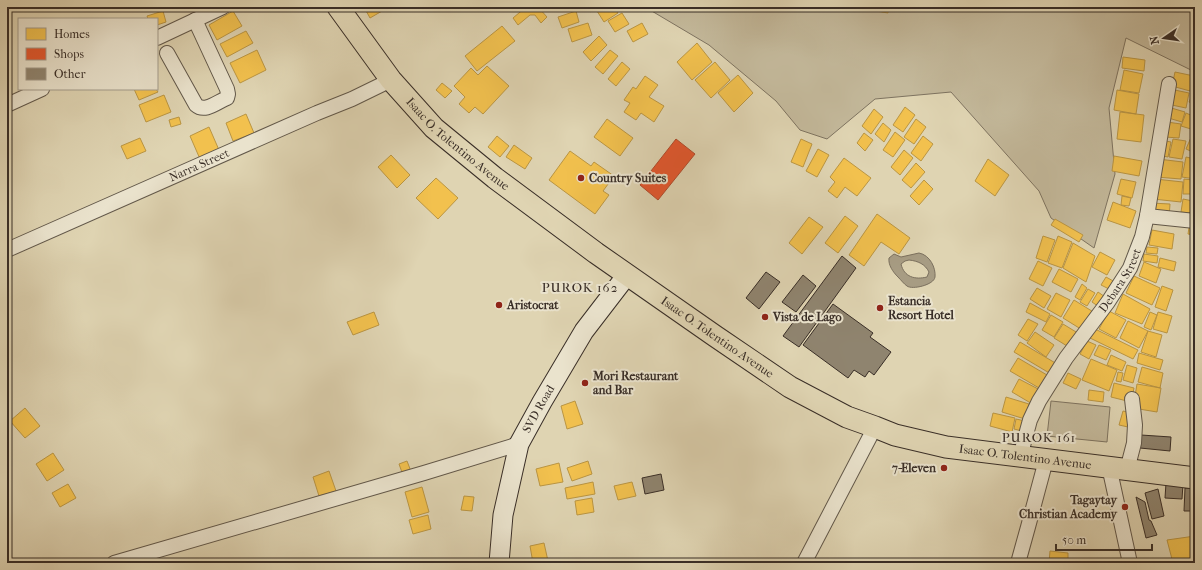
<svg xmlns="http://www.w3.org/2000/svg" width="1202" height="570" font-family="'IM FELL French Canon',serif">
	<rect width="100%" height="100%" fill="#dfd4b2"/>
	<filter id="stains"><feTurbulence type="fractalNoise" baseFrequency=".005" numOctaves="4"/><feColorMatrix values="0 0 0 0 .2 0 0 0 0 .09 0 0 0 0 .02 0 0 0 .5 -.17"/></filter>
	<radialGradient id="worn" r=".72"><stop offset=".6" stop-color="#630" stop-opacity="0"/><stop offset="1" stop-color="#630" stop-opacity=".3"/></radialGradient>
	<path fill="#c3b89a" stroke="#7e7360" d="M645 7H1195V72L1126 38 1109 108 1115 174 1094 248 1051 218 1039 191 951 92 875 99 827 139 800 130 776 101 709 45Z
		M1051 401 1110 407 1107 442 1047 436Z"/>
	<path fill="#a79c83" stroke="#7b705e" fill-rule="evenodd" d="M919 253C930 255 936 268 935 277 934 285 912 290 907 286 904 284 901 280 898 277 893 272 888 265 889 258L894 254 901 257ZM909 260C918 261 925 264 929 272L927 277C915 280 904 277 901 264L905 261Z"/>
	<path fill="#f2c14e" stroke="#ba9542" d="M364 7H389L370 18Z
		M526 7H538L547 17 541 23 535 15H530L518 25 513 18Z
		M586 7H596L590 12Z
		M603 7H614L618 13 604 22 597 11Z
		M876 7H888V13L876 11Z
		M163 11 166 22 157 25V19H148L147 16Z
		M233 11 242 26 217 40 209 25Z
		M576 11 579 22 562 28 558 17Z
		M622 13 629 24 615 32 608 21Z
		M588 23 592 35 572 42 568 29Z
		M642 23 648 34 633 42 627 31Z
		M502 26 515 41 477 71 465 56Z
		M246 31 253 43 227 57 220 44Z
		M599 36 607 45 591 61 583 52Z
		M697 43 712 62 692 80 677 62Z
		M257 50 266 70 240 83 230 63Z
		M610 50 618 56 603 74 595 67Z
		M1123 57 1145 60 1144 71 1122 68Z
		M622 62 630 69 616 86 608 79Z
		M715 62 730 80 711 98 695 80Z
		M487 66 509 86 483 114 475 107 469 113 459 104 465 97 454 86 471 68 478 75Z
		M1124 70 1143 74 1139 93 1120 90Z
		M1175 72 1194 76 1190 91 1172 86Z
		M738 75 753 93 734 112 718 93Z
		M645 76 658 85 649 97 664 106 654 122 641 113 636 120 624 112 630 103 624 100 633 87 636 89Z
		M442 83 452 91 445 98 436 90Z
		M134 89H156L158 92 139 100Z
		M1170 89 1189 93 1186 108 1167 104Z
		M1195 89V105L1189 102Z
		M1117 90 1139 94 1136 114 1114 110Z
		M164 95 171 112 146 122 139 105Z
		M905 107 915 115 903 132 893 125Z
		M1168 107 1185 112 1182 122 1165 117Z
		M874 109 883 117 871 134 862 126Z
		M1120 112 1144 115 1141 142 1117 139Z
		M1186 113 1195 117 1191 129 1181 126Z
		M246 114 254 133 233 141 226 123Z
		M179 117 181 124 171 127 169 120Z
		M607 119 633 138 620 156 594 137Z
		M916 119 926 127 914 144 904 137Z
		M1195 121V134L1191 133Z
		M1167 122 1181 124 1179 138 1165 137Z
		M883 123 891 130 884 142 875 134Z
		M209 127 219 150 200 159 190 136Z
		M895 132 905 140 893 157 883 150Z
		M864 133 873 140 865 151 857 143Z
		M1192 135 1195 136V153L1186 149Z
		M497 136 509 146 500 157 488 147Z
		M923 136 933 144 921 161 911 153Z
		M140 138 146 151 127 159 121 146Z
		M801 139 812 144 803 167 791 162Z
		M1173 139 1186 141 1182 159 1169 157Z
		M1161 140 1171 142 1168 157 1158 155Z
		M514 145 532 158 525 169 506 157Z
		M818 149 829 155 817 177 806 171Z
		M904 150 913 158 900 175 891 167Z
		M570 151 591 166 594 162 614 176 603 191 609 195 595 214 549 180Z
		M391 155 410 175 397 188 378 167Z
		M1114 156 1142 161 1139 176 1112 171Z
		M1186 157 1195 159V179L1182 177Z
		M844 158 871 178 857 196 845 187 837 198 828 191 835 182 830 177Z
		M988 159 1009 175 995 196 975 181Z
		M1158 159 1183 162 1181 179 1156 177Z
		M916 163 925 172 911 188 902 180Z
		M436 178 458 198 438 219 416 198Z
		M1121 179 1136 182 1132 198 1117 194Z
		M1155 179 1183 182 1181 202 1153 199Z
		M1184 179 1193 180V194H1183Z
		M924 180 933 189 919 205 910 196Z
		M1122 196 1131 198 1129 206 1121 205Z
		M1183 199 1193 201 1191 213 1181 212Z
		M1113 202 1136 211 1130 228 1107 220Z
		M1151 203 1170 204 1169 218 1149 215Z
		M877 214 910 238 899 254 881 242 864 266 849 255Z
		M845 216 858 226 838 253 825 243Z
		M809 217 823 227 802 254 789 243Z
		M1055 219 1083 235 1079 242 1051 225Z
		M1190 221 1195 222V235L1188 234Z
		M1152 230 1174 234 1172 249 1149 245Z
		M1043 236 1055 240 1047 262 1036 258Z
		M1058 236 1072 242 1062 268 1048 263Z
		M1073 243 1095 256 1086 282 1063 268Z
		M1147 247 1158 248 1157 254 1146 253Z
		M1100 252 1115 260 1107 275 1092 267Z
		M1144 254 1158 256 1157 263 1143 261Z
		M1160 258 1176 262 1174 271 1158 267Z
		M1038 261 1052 268 1043 286 1029 279Z
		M1144 262 1161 269 1156 283 1139 276Z
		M1059 269 1078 279 1071 292 1052 282Z
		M1134 276 1160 288 1152 305 1126 293Z
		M1106 277 1115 282 1111 290 1101 285Z
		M1082 284 1087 288 1080 300 1075 297Z
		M1162 286 1173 290 1166 311 1155 307Z
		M1037 288 1051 296 1044 308 1030 299Z
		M1088 289 1095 293 1087 306 1080 302Z
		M1098 292 1108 299 1102 309 1092 302Z
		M1056 293 1070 300 1061 317 1047 309Z
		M1123 294 1150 309 1142 324 1115 313Z
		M1074 300 1095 313 1084 331 1063 318Z
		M1030 303 1050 314 1046 322 1026 312Z
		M1109 311 1126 320 1116 338 1099 329Z
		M374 312 379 325 353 335 347 322Z
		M1150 312 1157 315 1151 330 1144 327Z
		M1158 312 1172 316 1167 333 1153 329Z
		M1051 315 1063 322 1054 337 1042 330Z
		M1028 319 1038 324 1027 341 1018 335Z
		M1128 321 1148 331 1139 348 1120 338Z
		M1063 324 1081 335 1072 349 1054 338Z
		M1095 329 1138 350 1133 359 1090 338Z
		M1148 331 1162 335 1156 357 1141 352Z
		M1035 332 1054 345 1046 357 1027 343Z
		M1087 341 1096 345 1089 359 1080 354Z
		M1020 342 1057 364 1051 374 1014 352Z
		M1099 345 1111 350 1106 360 1094 355Z
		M1139 353 1163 360 1160 370 1137 363Z
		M1111 355 1126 362 1122 371 1107 365Z
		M1018 358 1047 375 1039 388 1010 371Z
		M1091 359 1117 370 1109 391 1082 380Z
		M1127 365 1137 368 1133 383 1123 380Z
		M1142 367 1163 373 1160 388 1138 382Z
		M1118 372 1123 373 1121 382 1116 381Z
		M1068 373 1081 379 1076 389 1063 383Z
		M1019 379 1042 391 1034 405 1012 392Z
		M1114 383 1134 388 1131 402 1111 397Z
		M1137 384 1161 388 1157 412 1133 408Z
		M1089 390 1104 392 1103 402 1088 400Z
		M1006 397 1029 404 1025 419 1002 412Z
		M575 401 583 424 567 429 561 406Z
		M25 408 40 426 25 438 10 421Z
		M1123 411 1132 413 1128 427 1119 425Z
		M993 413 1015 418 1012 432 990 426Z
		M1016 419 1025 421 1022 431 1014 429Z
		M53 453 64 470 47 481 36 464Z
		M407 461 412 474 404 478 399 464Z
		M588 461 592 474 572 481 567 468Z
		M559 463 563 482 540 486 536 469Z
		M329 471 336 491 319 496 313 477Z
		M593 482 595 494 567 499 565 488Z
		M632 482 636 496 618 500 614 486Z
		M68 484 76 498 60 507 52 493Z
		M422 487 429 512 412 517 405 492Z
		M464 496 474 497 472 511 461 510Z
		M592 498 594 512 577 515 575 501Z
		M428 515 431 529 413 534 409 520Z
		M1195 536V563H1173L1167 540Z
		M544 543 548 561 533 563 530 546Z
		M1050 551 1068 553V563H1049Z"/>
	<path fill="#e4572e" stroke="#b14b2c" d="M676 139 695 154 658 200 640 185Z"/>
	<path fill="#8f846f" stroke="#392e27" d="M842 256 856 268 799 347 783 336Z
		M766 272 780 282 759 309 746 298Z
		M803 275 816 286 796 312 782 302Z
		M833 304 873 333 870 337 891 352 874 375 869 371 865 377 854 370 848 378 803 345Z
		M1141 435 1171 437 1170 451 1140 448Z
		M661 474 664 490 645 494 642 478Z
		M1166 483 1183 484 1182 499 1165 498Z
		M1185 488H1195V511H1184Z
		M1158 489 1164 516 1152 519 1145 493Z
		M1136 497 1145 502 1149 520 1151 521 1157 535 1146 538Z
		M1194 511H1195V527H1194Z"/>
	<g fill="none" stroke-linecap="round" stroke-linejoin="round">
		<defs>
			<g id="street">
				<path d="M157 38 223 7"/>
				<path d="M167 53 196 105C205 113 217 102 227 98L228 94 227 89 195 20"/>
				<path d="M7 105 42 89"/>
				<path d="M1147 216 1195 221"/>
				<path id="s1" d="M7 250 317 113 352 99 391 80"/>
				<path id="s2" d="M1020 457 1030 420 1039 401 1066 358 1108 302 1130 268 1142 237 1147 216 1169 84"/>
				<path d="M1105 467 1110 471 1130 563"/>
				<path d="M1127 470 1134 443 1135 425 1132 399"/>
				<path d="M114 563 424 473 519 444"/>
				<path d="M804 563 875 427"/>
				<path d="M1018 563 1028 527 1046 460"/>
			</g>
			<g id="secondary">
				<path id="s3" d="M499 563 503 515 519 444 542 402 584 331 627 275"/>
			</g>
			<g id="primary">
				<path id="s4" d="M338 7 391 80 434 128 495 178 596 253 715 336 790 387 847 417 875 427 895 435 946 447 1195 478"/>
			</g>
		</defs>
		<use href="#street" stroke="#62584a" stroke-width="16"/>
		<use href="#secondary" stroke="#392e27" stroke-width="21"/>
		<use href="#primary" stroke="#392e27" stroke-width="23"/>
		<use href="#street" stroke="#eae3cd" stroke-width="14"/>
		<use href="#secondary" stroke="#eae3cd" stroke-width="19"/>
		<use href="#primary" stroke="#dfd4b2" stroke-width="21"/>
	</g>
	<g fill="#8f2418" stroke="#eae3cd" stroke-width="1.5">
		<circle cx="581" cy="178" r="4"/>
		<circle cx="499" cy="305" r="4"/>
		<circle cx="880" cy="308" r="4"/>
		<circle cx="765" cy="317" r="4"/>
		<circle cx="585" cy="383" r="4"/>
		<circle cx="944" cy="468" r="4"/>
		<circle cx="1125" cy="507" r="4"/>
	</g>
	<g text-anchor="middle" stroke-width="4" stroke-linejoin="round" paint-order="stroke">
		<g font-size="12" fill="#392e27" stroke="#eae3cd">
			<text dy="4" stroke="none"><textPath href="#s4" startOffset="183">Isaac O. Tolentino Avenue</textPath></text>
			<text dy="4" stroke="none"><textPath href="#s1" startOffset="210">Narra Street</textPath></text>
			<text dy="4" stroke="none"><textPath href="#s2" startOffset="205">Debara Street</textPath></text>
			<text dy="4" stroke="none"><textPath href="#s4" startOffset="507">Isaac O. Tolentino Avenue</textPath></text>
			<text dy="4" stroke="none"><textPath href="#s3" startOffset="161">SVD Road</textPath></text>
			<text dy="4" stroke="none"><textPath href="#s4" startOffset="843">Isaac O. Tolentino Avenue</textPath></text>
		</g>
		<g font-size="12" font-weight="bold" fill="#392e27" stroke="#eae3cd" text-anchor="start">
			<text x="589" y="182">Country Suites</text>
			<text x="888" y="305">Estancia<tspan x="888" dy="14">Resort Hotel</tspan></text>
			<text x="507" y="309">Aristocrat</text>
			<text x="773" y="321">Vista de Lago</text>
			<text x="593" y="380">Mori Restaurant<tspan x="593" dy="14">and Bar</tspan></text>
			<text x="936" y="472" text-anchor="end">7-Eleven</text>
			<text x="1117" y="504" text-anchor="end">Tagaytay<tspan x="1117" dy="14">Christian Academy</tspan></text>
		</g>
		<g font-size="13" letter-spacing="1" fill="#392e27" stroke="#eae3cd">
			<text x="580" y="292">PUROK 162</text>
			<text x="1039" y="442">PUROK 161</text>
		</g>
	</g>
	<rect width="1202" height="570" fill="none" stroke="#dfd4b2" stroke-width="24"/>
	<rect x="8" y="8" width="1186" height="554" fill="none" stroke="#392e27" stroke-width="2"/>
	<rect x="12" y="12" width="1178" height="546" fill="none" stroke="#392e27"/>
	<rect x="18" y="18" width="140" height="72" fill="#eae3cd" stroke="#a39b8b"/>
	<rect x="26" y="28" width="20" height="12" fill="#f2c14e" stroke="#a39b8b"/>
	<text x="54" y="38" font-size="12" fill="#392e27">Homes</text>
	<rect x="26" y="48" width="20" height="12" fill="#e4572e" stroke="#a39b8b"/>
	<text x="54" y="58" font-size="12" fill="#392e27">Shops</text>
	<rect x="26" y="68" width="20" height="12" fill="#8f846f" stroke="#a39b8b"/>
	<text x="54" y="78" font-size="12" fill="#392e27">Other</text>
	<g transform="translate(1164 38) rotate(257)" stroke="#eae3cd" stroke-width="3" paint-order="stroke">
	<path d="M0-3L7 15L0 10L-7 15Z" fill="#392e27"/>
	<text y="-6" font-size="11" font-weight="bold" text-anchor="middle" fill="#392e27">N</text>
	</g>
	<path d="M1056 544v6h96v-6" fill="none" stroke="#392e27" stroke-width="2"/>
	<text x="1062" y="544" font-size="12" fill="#392e27" stroke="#eae3cd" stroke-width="3" paint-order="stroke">50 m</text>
	<rect width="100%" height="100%" filter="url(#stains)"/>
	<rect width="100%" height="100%" fill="url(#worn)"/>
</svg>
